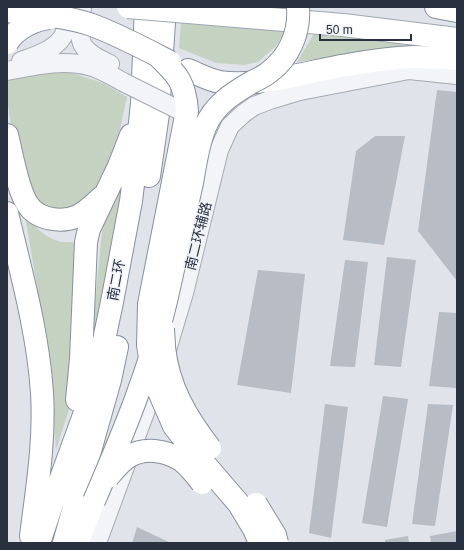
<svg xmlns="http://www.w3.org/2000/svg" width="464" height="550" font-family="Arial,'Noto Sans SC',sans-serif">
	<rect width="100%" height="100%" fill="#e0e3e9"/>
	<path fill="#c5d2c1" d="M181 22 288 28 275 47 258 62 244 65 216 63 179 48Z
		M315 32 427 44 365 51 297 62Z
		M66 71 103 83 127 97 110 175 78 212 46 208 19 179 7 98V78Z
		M129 176 89 363 103 222 123 182Z
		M25 216C40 231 50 244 73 242L82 252 72 400 56 450 48 351Z"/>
	<path fill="#b7bcc5" d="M437 90 457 92V281L418 231Z
		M375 136H405L384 245 343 240 356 151Z
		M387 257 416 260 401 367 374 365Z
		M345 260 368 262 355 367 330 366Z
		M258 270 305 274 291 393 237 385Z
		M439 312 457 313V378L456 388 429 386Z
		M383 396 408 399 387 527 362 523Z
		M325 404 348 407 331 538 309 533Z
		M428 404 453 405 435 526 412 524Z
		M137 527 171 543H132Z
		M457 531V543H431L430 536Z
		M408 536 409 543H385V540Z"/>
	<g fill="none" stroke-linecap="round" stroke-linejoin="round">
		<defs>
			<path id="minor" d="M82 7C79 42 75 48 110 64
				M21 61C35 56 59 49 65 32 67 25 66 15 67 7
				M7 71C34 66 62 59 89 66 101 69 112 76 123 82
				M167 350 184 293 219 150 230 126 244 113 254 106 270 100 300 91 409 70 457 75
				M97 543 158 377"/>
			<path id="major" d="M248 17 343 25 457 39"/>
			<path id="highway" d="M436 7 457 11
				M188 70C198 74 209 80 220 82 258 88 309 71 347 65 369 61 392 58 414 57 428 57 443 58 457 59
				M7 135C12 154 17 189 28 205 38 220 62 223 78 216 88 211 94 204 102 197
				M149 176 158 114 165 7
				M7 213C21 272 38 332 42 393 45 441 37 488 31 536
				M77 400 81 359 86 242 89 229 119 166 131 135
				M39 543 57 489 84 415 100 359 112 302 131 201 137 152 142 103 146 7
				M64 543 110 380 117 347
				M77 543 94 501"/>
		</defs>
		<use href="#minor" stroke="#a5aab3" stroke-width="20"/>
		<use href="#major" stroke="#9fa7b4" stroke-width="24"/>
		<use href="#highway" stroke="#87909f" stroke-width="24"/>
		<use href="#minor" stroke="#f2f4f7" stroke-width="18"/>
		<use href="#major" stroke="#fff" stroke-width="22"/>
		<use href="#highway" stroke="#fff" stroke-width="22"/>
		<defs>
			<path id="minor-bridge" d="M123 82 179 110"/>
			<path id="major-bridge" d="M128 7 248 17"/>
			<path id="highway-bridge" d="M7 11C35 14 66 16 92 25 119 35 145 49 170 62
				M7 43C15 29 35 19 50 18
				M158 56C178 75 185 83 187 111L149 304 148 345 153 377 163 401 174 426 191 448 239 504 254 529 260 543
				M163 328C163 334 164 340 164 347 168 386 186 417 210 448
				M108 477C114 470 120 462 128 457 144 447 165 450 181 460 189 466 196 475 202 483
				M94 501C122 436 150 370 166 301 175 262 183 222 192 183 195 165 198 144 205 127 214 105 233 93 252 82 258 79 263 77 268 73 289 58 300 33 298 7
				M256 504 275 535 277 543"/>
		</defs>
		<use href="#minor-bridge" stroke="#a5aab3" stroke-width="20" stroke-linecap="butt"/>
		<use href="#major-bridge" stroke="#9fa7b4" stroke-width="24" stroke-linecap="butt"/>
		<use href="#highway-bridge" stroke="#87909f" stroke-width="24" stroke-linecap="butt"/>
		<use href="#minor-bridge" stroke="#f2f4f7" stroke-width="18"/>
		<use href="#major-bridge" stroke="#fff" stroke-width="22"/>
		<use href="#highway-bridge" stroke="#fff" stroke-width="22"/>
	</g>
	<g text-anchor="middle" stroke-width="3" stroke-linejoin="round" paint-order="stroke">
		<g font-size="14" fill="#293040" stroke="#eff2f6">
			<text transform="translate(198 236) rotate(-76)" y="5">南二环辅路</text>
			<text transform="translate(116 280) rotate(-79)" y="5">南二环</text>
		</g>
	</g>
	<rect width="464" height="550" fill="none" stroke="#293040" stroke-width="16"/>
	<path d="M320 34v6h91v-6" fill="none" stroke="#293040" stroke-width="2"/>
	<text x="326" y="34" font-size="12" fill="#293040" stroke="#eff2f6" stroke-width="3" paint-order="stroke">50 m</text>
</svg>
